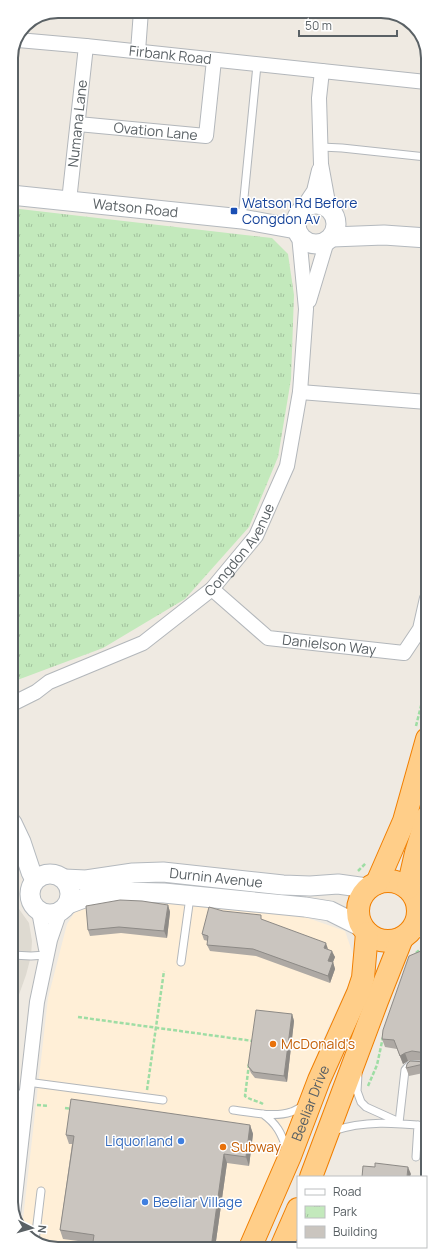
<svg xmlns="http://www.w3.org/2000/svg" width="439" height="1260" font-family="Manrope,sans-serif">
	<defs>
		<pattern id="park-tufts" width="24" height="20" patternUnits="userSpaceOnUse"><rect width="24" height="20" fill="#c3e9bc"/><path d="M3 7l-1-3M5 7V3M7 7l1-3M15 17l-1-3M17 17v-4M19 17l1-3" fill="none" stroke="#a1c09c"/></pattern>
	</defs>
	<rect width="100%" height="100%" fill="#efeae2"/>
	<path fill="#ffefd7" d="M167 900 305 917 345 931 355 960 352 977 327 1030 304 1088 305 1099 238 1248 55 1249 29 1239 22 1228 48 998 67 924 77 909 106 901Z"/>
	<path fill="#dedad1" d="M12 866 15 871 17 887 16 898 19 909 29 923 32 941 31 956 26 975 16 1003 12 1042Z"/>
	<path fill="url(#park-tufts)" d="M11 208 272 238 288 254 294 295 291 379 278 457 249 527 185 599 103 648 12 682Z"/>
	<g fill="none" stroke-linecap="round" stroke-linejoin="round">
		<defs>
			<path id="lane" d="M321 147 342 148 426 157
				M242 218 257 65
				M12 955 31 956 46 955
				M181 962 190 897
				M358 1074 357 1091 361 1102 366 1107 397 1121
				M27 1082 163 1100
				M13 1093 25 1095
				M233 1110C251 1112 274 1118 291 1112 295 1111 299 1108 303 1106
				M263 1114C277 1124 281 1133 287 1149
				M399 1123 405 1070C410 1062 419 1065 428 1066
				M333 1131C365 1120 396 1123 428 1126
				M416 1157 418 1125
				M35 1241 41 1191"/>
			<g id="street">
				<path id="s1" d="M18 40 86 46 426 82"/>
				<path d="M138 51 141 11"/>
				<path d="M322 71 319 98 321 164 329 208"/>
				<path id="s2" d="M78 124 206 136 214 60"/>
				<path id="s3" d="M69 201 86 46"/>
				<path d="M304 206 314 191 319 170"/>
				<path d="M309 301 327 241"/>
				<path d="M300 392 427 402"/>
				<path id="s4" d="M212 589 268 638 404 653 420 629 427 598"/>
				<path id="s5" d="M12 704 36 692 49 682 143 643 212 589 256 536 287 466 300 392 306 309 299 235"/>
				<path d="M39 911 46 949"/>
				<path d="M13 1214 37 1002 50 940 60 911"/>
			</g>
			<g id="secondary">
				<path id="s6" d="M11 195 242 219 296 229"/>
				<circle cx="316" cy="224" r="20"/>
				<path d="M332 237 384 235 427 238"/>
				<path d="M12 823 21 842 31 872 35 880"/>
				<circle cx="50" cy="894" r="20"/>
				<path id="s7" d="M64 879 86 880 133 873 163 872 283 885 310 886 338 884 367 888"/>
				<path d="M412 892 428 896"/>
				<path d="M68 904 84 898 121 892 164 893 305 907 330 911 362 927"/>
				<path d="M413 928 428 927"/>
			</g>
			<g id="highway">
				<circle cx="388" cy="911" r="30"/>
				<path d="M377 883 404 821 427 739"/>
				<path d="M408 888 416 853 427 817"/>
				<path d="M311 1177 377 1001 402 938"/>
				<path id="s8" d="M250 1248 290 1156 319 1080 358 993 363 978 367 933"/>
				<path d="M281 1248 298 1209"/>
			</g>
		</defs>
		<use href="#lane" stroke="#b3b7bb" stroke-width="9"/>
		<use href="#street" stroke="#b3b7bb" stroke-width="16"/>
		<use href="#secondary" stroke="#b4b9be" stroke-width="21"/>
		<use href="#highway" stroke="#f17f00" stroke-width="24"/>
		<path stroke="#9edda4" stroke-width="2.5" stroke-dasharray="4 2" stroke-linecap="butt" d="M416 726 427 682
			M358 871 366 863
			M416 953 427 943
			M78 1017 253 1041
			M249 1064 245 1096C250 1100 258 1101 263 1104
			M368 1086 377 1065 383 1037
			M147 1090 164 971
			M37 1105 49 1106
			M65 1108 72 1109"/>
		<use href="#lane" stroke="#fff" stroke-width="7"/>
		<use href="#street" stroke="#fff" stroke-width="14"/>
		<use href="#secondary" stroke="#fff" stroke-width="19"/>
		<use href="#highway" stroke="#ffce89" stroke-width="22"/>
	</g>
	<path fill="#aea9a4" d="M168 905 170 912 167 938 121 933 90 936 88 930Z
		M223 911 263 920 328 949 335 957 333 962 335 969 330 983 256 956 210 951 207 945 208 941 204 940 202 934Z
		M428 948V1061L415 1060 408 1061 403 1064 397 1049 385 1047 382 1039Z
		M292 1014 294 1021 287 1082 255 1078 251 1073 248 1066Z
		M428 1061V1072L409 1076 406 1068 427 1062Z
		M250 1125 253 1134 249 1166 227 1163 215 1248 92 1249 93 1243 63 1239 60 1230 72 1144H69L66 1135Z"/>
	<path fill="#8d8a86" d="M168 905 170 912 167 938 164 931Z
		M326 943 328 949 324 948Z
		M332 951 335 957 333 962 335 969 330 983 328 976V961Z
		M292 1014 294 1021 287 1082 284 1076Z
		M405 1053 408 1061 403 1064 400 1056Z
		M250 1125 253 1134 249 1166 246 1157Z
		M224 1154 227 1163 215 1248H211Z
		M408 1167 411 1174 410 1177H407Z"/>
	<path fill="#cac5bf" stroke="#8d8a86" d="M120 900 142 901 168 905 164 931 119 927 88 930 86 906Z
		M209 907 223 911 261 915V919L326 943 324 948 332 951 328 961 333 962 328 976 253 949 207 945 208 936 202 934Z
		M428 948V1054L426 1053 412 1051 405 1053 400 1056 394 1040 382 1039 383 1030 409 956Z
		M256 1010 292 1014 284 1076 253 1072 248 1066Z
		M410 1061 427 1062 428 1061V1063L406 1068 407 1064Z
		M71 1099 250 1125 246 1157 224 1154 211 1248H188L155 1244V1248L92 1249 94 1235 60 1230 74 1136 66 1135Z
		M375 1163 408 1167 407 1177H362L363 1166 375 1167Z"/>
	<rect fill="#1a4fb4" stroke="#fff" stroke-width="1.5" x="230" y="207" width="8" height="8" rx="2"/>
	<g fill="#e8710a" stroke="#fff" stroke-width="1.5">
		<circle cx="273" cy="1044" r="4"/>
		<circle cx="223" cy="1147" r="4"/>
	</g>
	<g fill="#3f7fe0" stroke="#fff" stroke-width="1.5">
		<circle cx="181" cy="1141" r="4"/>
		<circle cx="145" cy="1202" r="4"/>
	</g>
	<g text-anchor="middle" stroke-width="3" stroke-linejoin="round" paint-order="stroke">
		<g font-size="14" fill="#5a6165" stroke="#fff">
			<text dy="5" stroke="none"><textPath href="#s1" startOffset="153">Firbank Road</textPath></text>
			<text dy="5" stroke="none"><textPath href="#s3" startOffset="78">Numana Lane</textPath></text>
			<text dy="5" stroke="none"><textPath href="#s2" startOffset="78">Ovation Lane</textPath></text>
			<text dy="5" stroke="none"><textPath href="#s6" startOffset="125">Watson Road</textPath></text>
			<text dy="5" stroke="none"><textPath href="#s5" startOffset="281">Congdon Avenue</textPath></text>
			<text dy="5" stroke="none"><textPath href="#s4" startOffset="136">Danielson Way</textPath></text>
			<text dy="5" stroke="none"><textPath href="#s7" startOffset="153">Durnin Avenue</textPath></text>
			<text dy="5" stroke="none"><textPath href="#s8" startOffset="157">Beeliar Drive</textPath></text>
		</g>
		<g font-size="14" fill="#164399" stroke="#fff" text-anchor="start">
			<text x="242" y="208">Watson Rd Before<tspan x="242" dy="16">Congdon Av</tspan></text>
		</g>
		<g font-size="14" fill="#c56008" stroke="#fff" text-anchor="start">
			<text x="281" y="1049">McDonald's</text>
			<text x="231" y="1152">Subway</text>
		</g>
		<g font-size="14" fill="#366cbe" stroke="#fff" text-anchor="end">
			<text x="173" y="1146">Liquorland</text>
			<text x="153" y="1207" text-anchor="start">Beeliar Village</text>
		</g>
	</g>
	<path d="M0 0H439V1260H0ZM58 18H381A40 40 0 0 1 421 58V1202A40 40 0 0 1 381 1242H58A40 40 0 0 1 18 1202V58A40 40 0 0 1 58 18Z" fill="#fff" fill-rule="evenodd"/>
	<path fill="none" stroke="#5a6165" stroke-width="2" d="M58 18H381A40 40 0 0 1 421 58V1202A40 40 0 0 1 381 1242H58A40 40 0 0 1 18 1202V58A40 40 0 0 1 58 18Z"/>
	<rect x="297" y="1176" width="130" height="72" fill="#ffffff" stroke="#bdc0c1"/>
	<rect x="305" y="1189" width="20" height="6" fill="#ffffff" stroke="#bdc0c1"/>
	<text x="333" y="1196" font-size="12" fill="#5a6165">Road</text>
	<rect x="305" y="1206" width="20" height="12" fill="url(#park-tufts)" stroke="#bdc0c1"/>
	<text x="333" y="1216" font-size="12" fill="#5a6165">Park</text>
	<rect x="305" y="1226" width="20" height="12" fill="#cac5bf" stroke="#bdc0c1"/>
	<text x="333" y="1236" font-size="12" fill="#5a6165">Building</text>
	<g transform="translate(32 1228) rotate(96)" stroke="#ffffff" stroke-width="3" paint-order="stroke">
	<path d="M0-3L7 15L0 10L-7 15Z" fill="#5a6165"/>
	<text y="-6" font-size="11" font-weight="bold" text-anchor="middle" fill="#5a6165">N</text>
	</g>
	<path d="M299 30v6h98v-6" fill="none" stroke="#5a6165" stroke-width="2"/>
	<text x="305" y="30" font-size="12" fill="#5a6165" stroke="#ffffff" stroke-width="3" paint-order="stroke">50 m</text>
</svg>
